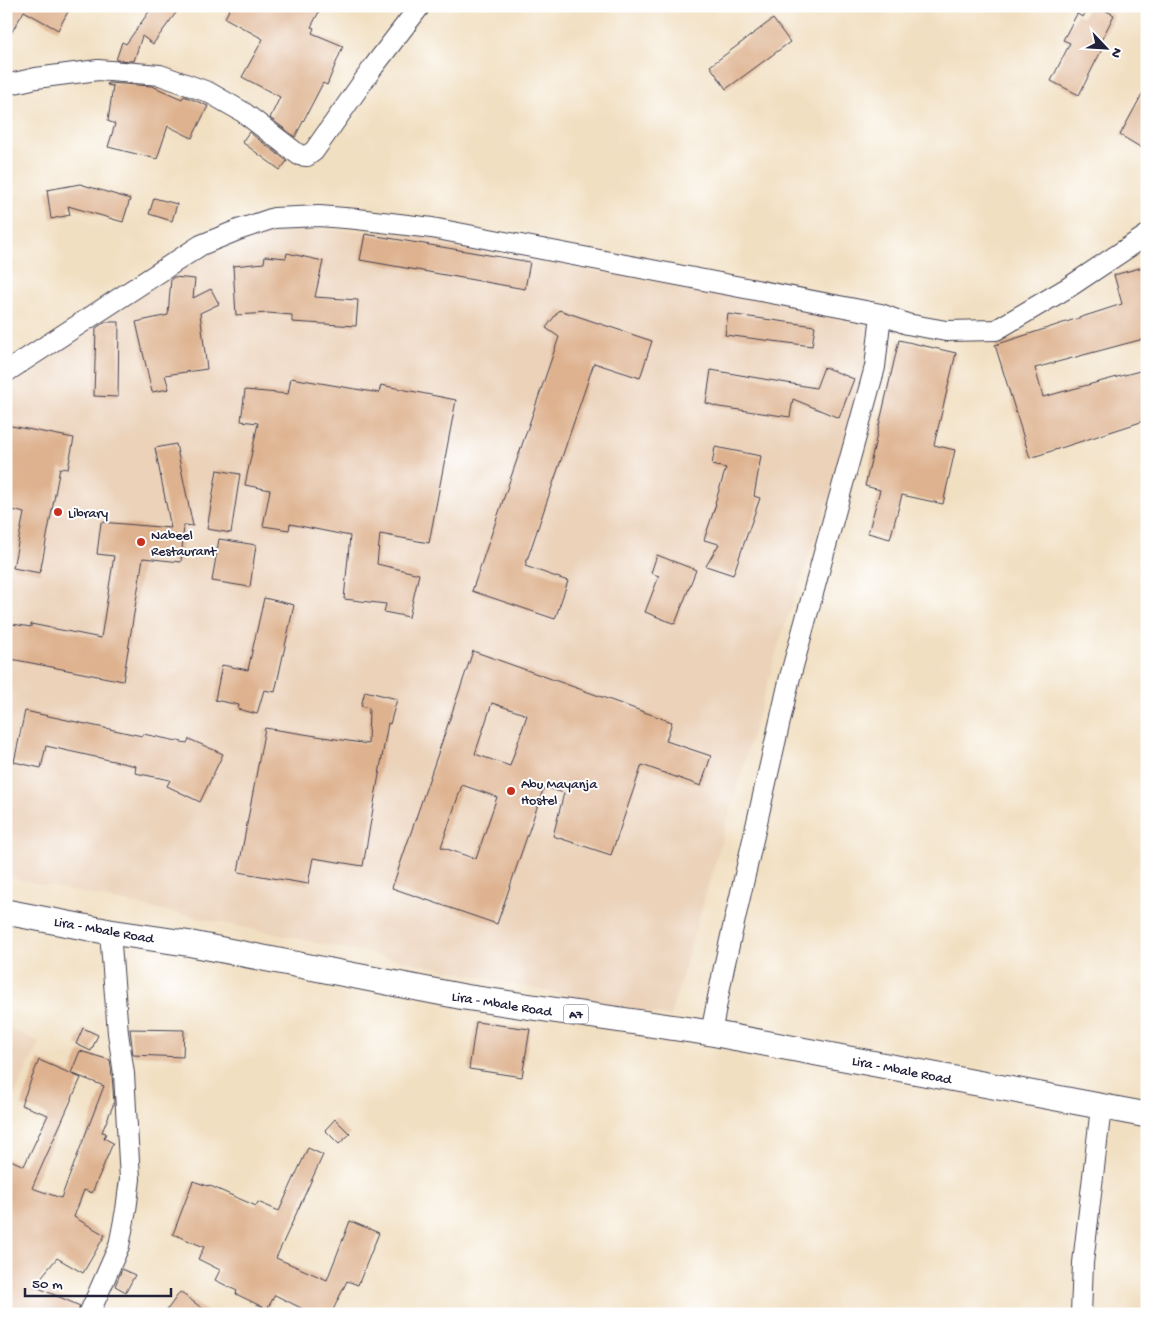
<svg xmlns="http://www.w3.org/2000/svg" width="1153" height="1320" font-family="'Gochi Hand',sans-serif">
	<rect width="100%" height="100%" fill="#fff"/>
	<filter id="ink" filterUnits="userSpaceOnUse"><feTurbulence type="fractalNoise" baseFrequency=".02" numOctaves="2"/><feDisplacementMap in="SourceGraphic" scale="10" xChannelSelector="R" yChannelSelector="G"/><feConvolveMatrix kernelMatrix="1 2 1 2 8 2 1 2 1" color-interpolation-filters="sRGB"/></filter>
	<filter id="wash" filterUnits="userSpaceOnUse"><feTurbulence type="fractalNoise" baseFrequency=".0096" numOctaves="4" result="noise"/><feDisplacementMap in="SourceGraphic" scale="20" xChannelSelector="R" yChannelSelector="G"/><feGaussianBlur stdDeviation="1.12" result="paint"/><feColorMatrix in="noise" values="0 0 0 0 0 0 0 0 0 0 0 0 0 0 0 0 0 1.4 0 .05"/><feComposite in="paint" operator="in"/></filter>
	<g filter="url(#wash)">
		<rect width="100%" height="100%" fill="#f1dfc1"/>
		<path fill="#ebd2b9" d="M270 226 420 235 584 269 872 317 867 368 832 489 779 643 670 1017 6 877V374L200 250Z
			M6 1027 39 1042 6 1113Z"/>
		<g id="blocks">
			<path fill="#deb28f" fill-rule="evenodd" d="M6 6H71L58 30 24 11 6 42Z
				M153 6H181L153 44 142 36 134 61 116 60 122 42 126 44Z
				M231 6H322L311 27 314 28 312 33 343 46 327 85 323 83 295 137 270 118 280 97 242 77 263 39 225 18Z
				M1089 6H1097L1114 15 1099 45 1103 47 1079 95 1051 81 1070 43 1063 40 1077 14 1083 17Z
				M773 19 790 42 726 89 710 66Z
				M108 83 152 86 182 99 184 96 208 106 192 138 168 126 157 159 108 147 115 124 108 121 113 86 107 85Z
				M1147 85V151L1120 135Z
				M249 132 287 161 280 170 242 142Z
				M80 184 130 199 123 222 68 206 70 215 51 219 47 190Z
				M154 198 177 204 172 221 149 214Z
				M365 234 530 262 525 289 360 260Z
				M287 253 323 261 315 297 358 300 356 326 292 322V315L268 313 236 315 233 266 264 263 265 256 286 258Z
				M1147 266V338L1035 368 1043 397 1147 369V420L1030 458 995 345 1122 304 1114 275Z
				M174 277 195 279 193 298 211 289 219 304 200 313 207 369 165 375 169 389 152 392 136 322 168 315 171 279Z
				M559 310 652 341 640 378 594 363 525 566 568 581 555 619 472 591 559 337 546 328Z
				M728 314 815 326 812 346 725 335Z
				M105 322H119L118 397 94 396 96 328Z
				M899 340 956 353 934 445 955 450 943 504 902 495 890 539 868 533 880 490 865 486Z
				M824 367 854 379 839 418 793 399 790 417 719 407 706 403 711 370 816 388Z
				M291 378 379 393 381 385 456 400 429 543 380 534 377 564 419 574 409 617 384 612 386 604 344 599 350 536 290 524 289 530 263 526 270 490 245 485 258 423 241 421 245 390 288 394Z
				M6 425 74 438 68 469 60 468 40 573 13 568 24 513 6 508Z
				M176 444 193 526 184 525 181 562 143 558 123 681 6 658V623L31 627V624L101 638 114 556 97 554 101 522 171 528 155 448Z
				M715 447 761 456 754 496 760 498 733 575 706 566 719 544 704 540 716 504 715 503 726 468 712 465Z
				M217 470 240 474 231 533 207 529Z
				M219 539 256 545 250 587 212 581Z
				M657 555 696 570 675 624 645 612 659 576 651 573Z
				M264 598 294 605 275 692 264 690 257 714 238 709 239 705 215 700 222 665 248 670Z
				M473 651 672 722 666 741 711 756 701 786 642 765 611 855 553 836 564 793 544 787 497 924 392 888ZM492 703 527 715 510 766 475 754ZM462 785 497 797 476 859 441 847Z
				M365 691 397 699 390 724 388 723 363 866 313 858 308 884 238 872 265 728 368 744 369 708 361 706Z
				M25 711 142 736 143 734 187 743 189 739 223 754 200 802 167 786 170 780 135 773 136 766 46 746 41 768 14 762Z
				M476 1022 530 1029 522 1077 469 1069Z
				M83 1028 98 1035 91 1051 76 1044Z
				M130 1029 184 1030 183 1057 133 1055Z
				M80 1051 110 1060 112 1075 114 1103 102 1132 106 1133 104 1138 113 1143 92 1193 84 1190 74 1217 105 1235 83 1273 57 1258 34 1286 80 1306 77 1314H6V1158L24 1166 48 1115 21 1105 39 1060 81 1078 32 1188 61 1198 104 1086 71 1073Z
				M335 1119 350 1134 339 1144 325 1130Z
				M308 1148 323 1155 276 1258 327 1280 350 1221 379 1233 358 1285 347 1281 331 1314H313L275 1295 267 1309 236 1294 237 1291 215 1280 220 1270 198 1259 204 1247 173 1234 193 1181 208 1186V1185L256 1206 258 1202 279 1211Z
				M122 1269 135 1275 126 1292 115 1286Z
				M180 1292 210 1314H164Z"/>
		</g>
	</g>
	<g filter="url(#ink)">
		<use href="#blocks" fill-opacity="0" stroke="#413e4f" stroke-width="1"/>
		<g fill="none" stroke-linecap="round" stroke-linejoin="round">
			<defs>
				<path id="minor" d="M6 85 36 78 98 70 160 75 208 92 243 112 299 155 307 156 314 151 374 66 420 6
					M881 314 907 324 946 331 996 330 1069 287 1147 235
					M6 372 201 245 238 230 274 218 319 216 357 219 432 228 881 314 875 367 790 677 724 967 711 1033
					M89 1314 119 1246 126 1210 130 1179 124 1074 118 1033 110 932
					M1081 1314 1083 1263 1101 1107"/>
				<path id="major" d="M6 912 110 932 192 944 464 997 711 1033 1147 1115"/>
			</defs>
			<use href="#minor" stroke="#413e4f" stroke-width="22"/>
			<use href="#major" stroke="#413e4f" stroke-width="27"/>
			<use href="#minor" stroke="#fff" stroke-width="20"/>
			<use href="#major" stroke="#fff" stroke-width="25"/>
		</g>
	</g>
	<g fill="#c8321e" stroke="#fff" stroke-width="2">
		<circle cx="58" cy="512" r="5"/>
		<circle cx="141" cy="542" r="5"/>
		<circle cx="511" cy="791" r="5"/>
	</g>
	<g text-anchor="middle" stroke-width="4" stroke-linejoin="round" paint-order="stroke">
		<rect fill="#fff" stroke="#646476" stroke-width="1" x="563.5" y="1004.5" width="25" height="19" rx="4"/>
		<g font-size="12" font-weight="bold" fill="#22223b">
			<text x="576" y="1018">A7</text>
		</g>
		<g font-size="14" fill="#22223b" stroke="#fff" text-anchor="start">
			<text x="68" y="517">Library</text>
			<text x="151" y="539">Nabeel<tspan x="151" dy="16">Restaurant</tspan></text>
			<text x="521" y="788">Abu Mayanja<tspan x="521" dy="16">Hostel</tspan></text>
		</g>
		<g font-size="14" fill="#22223b" stroke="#fff">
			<text transform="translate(104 929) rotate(10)" y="5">Lira - Mbale Road</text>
			<text transform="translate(502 1003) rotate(9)" y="5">Lira - Mbale Road</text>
			<text transform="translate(902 1069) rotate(11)" y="5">Lira - Mbale Road</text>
		</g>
	</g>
	<rect width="1153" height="1320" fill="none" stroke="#fff" stroke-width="25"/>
	<g transform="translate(1106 48) rotate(115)" stroke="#ffffff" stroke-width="4" paint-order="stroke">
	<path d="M0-4L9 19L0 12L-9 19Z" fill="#22223b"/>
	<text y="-8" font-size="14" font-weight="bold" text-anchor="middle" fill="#22223b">N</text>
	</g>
	<path d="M25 1288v8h146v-8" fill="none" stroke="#22223b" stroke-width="2.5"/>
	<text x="32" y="1288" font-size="15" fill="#22223b" stroke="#ffffff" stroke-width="4" paint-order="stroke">50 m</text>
</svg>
